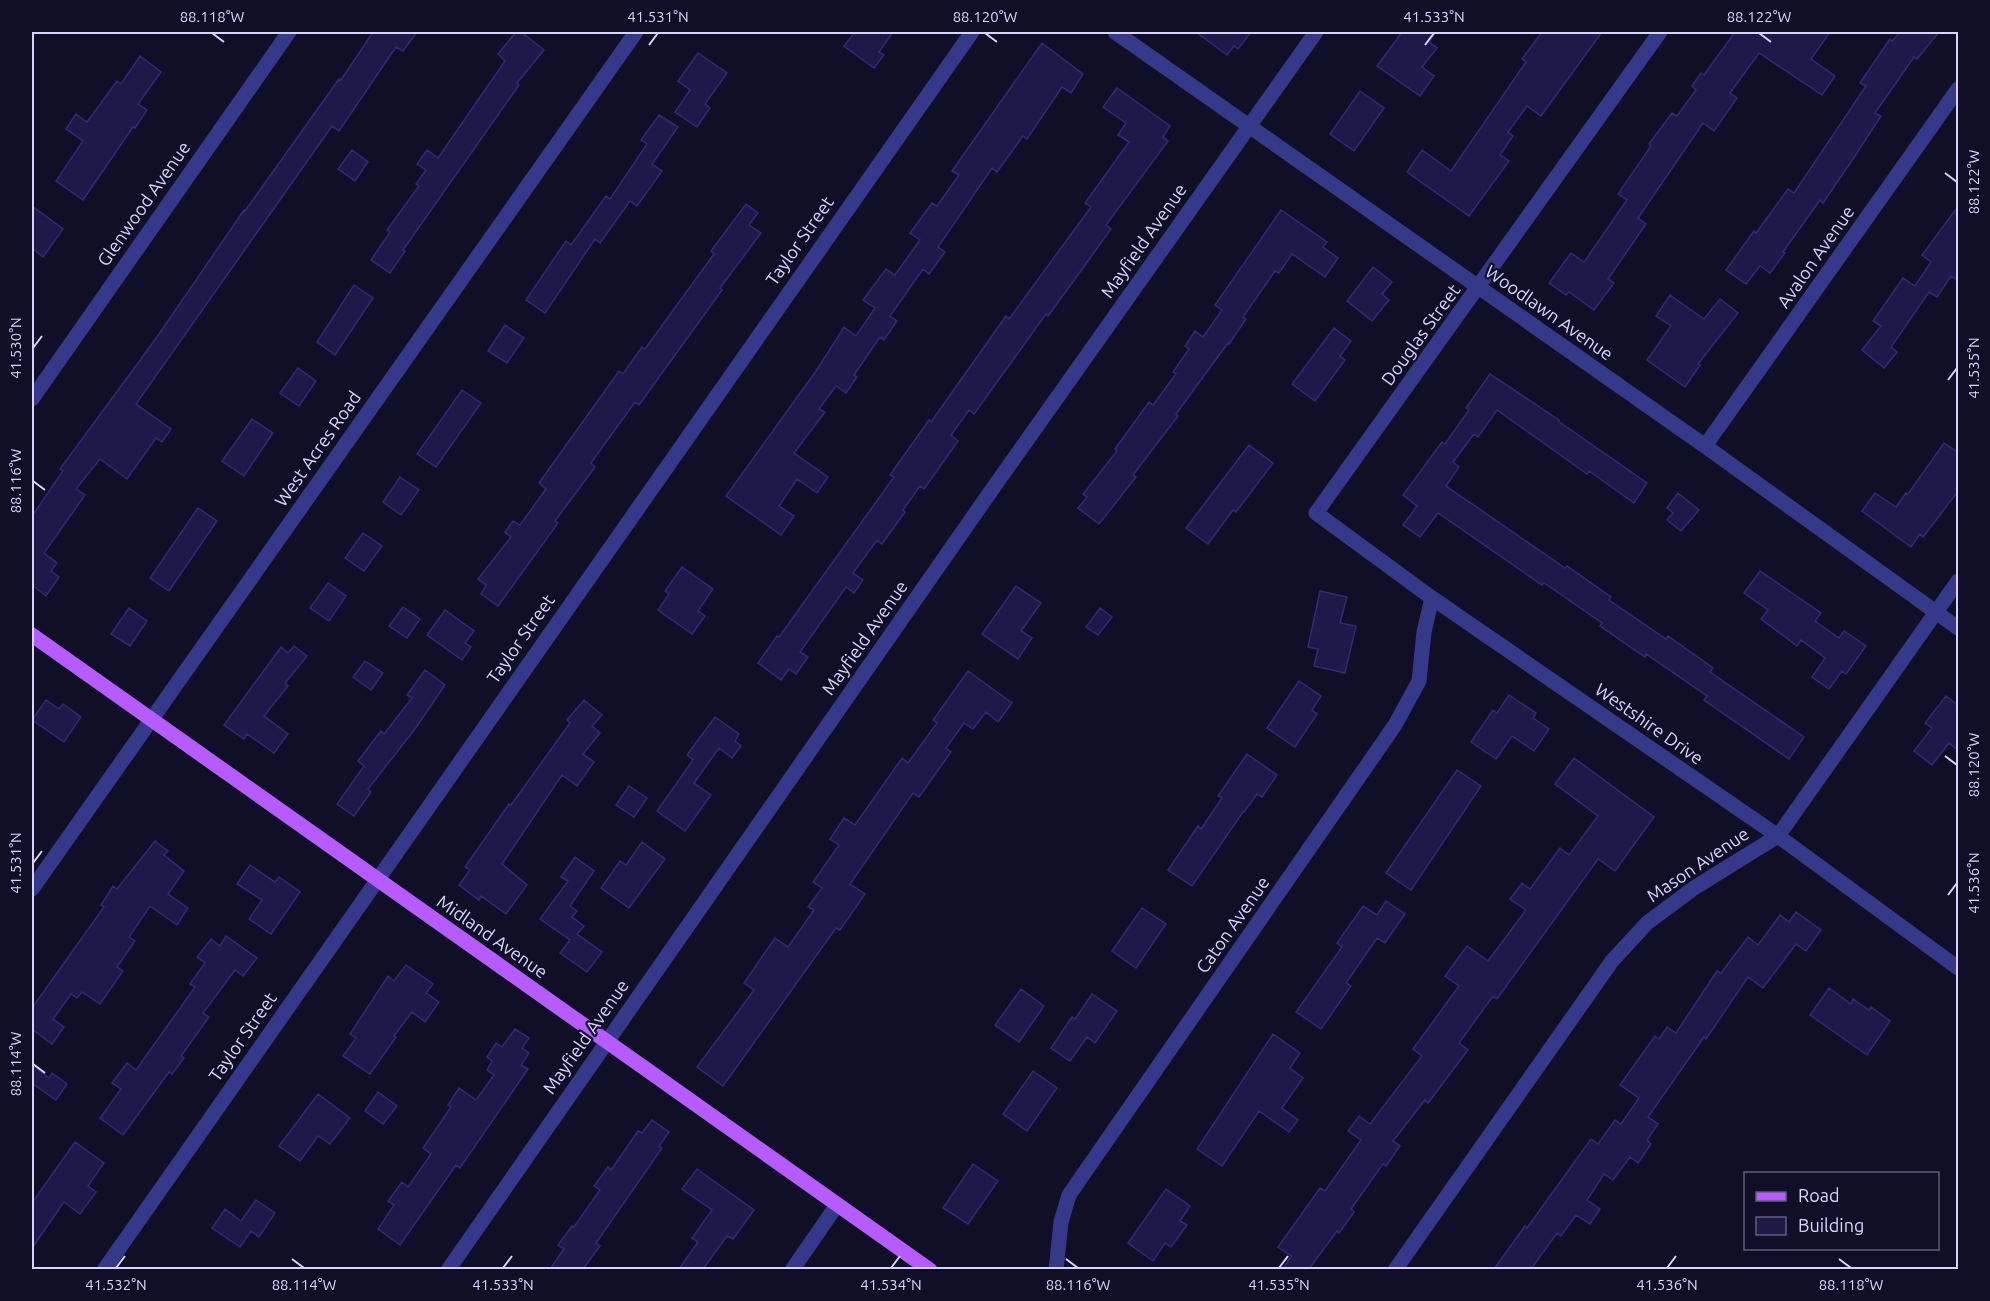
<svg xmlns="http://www.w3.org/2000/svg" width="1990" height="1301" font-family="Ubuntu,sans-serif">
	<rect width="100%" height="100%" fill="#110e28"/>
	<path fill="#1f194a" stroke="#332978" stroke-width="1.5" d="M373 32H417L403 51 396 47 339 131 332 126 136 404 171 429 162 442 156 438 127 479 100 459 76 489 85 495 44 553 57 563 51 571 59 577 46 596 32 585V516L63 471 60 469 157 337 244 210 245 211 339 79 341 80Z
		M516 32H521L544 50 517 83 519 85 403 250 405 251 390 273 371 260 390 232 387 230 419 186 416 184 426 170 417 164 427 150 438 158 505 61 498 54Z
		M855 32H893L879 52 884 55 874 68 844 46Z
		M1196 32H1251L1238 49 1234 46 1227 55Z
		M1402 32H1436L1429 42 1437 48 1422 67 1434 76 1420 96 1377 66Z
		M1542 32H1602L1541 116 1527 106 1508 132 1513 136 1500 155 1509 161 1469 216 1407 172 1422 150 1451 171 1526 62 1522 59Z
		M1735 32H1830L1811 59 1835 76 1822 95 1759 53 1730 93 1737 98 1714 131 1703 123 1638 218 1646 224 1608 279 1614 283 1594 310 1569 292 1566 295 1549 283 1571 253 1584 262 1627 200 1618 194 1651 146 1649 144 1672 113 1677 116 1696 90 1692 86 1701 73 1704 75Z
		M1900 32H1939L1917 59 1914 57 1875 113 1881 116 1853 159 1823 203 1820 200 1783 252 1785 253 1770 273 1760 266 1746 284 1726 270 1754 231 1756 233 1788 189 1794 193 1866 86 1860 83 1890 39 1892 41Z
		M1042 43 1083 74 1071 93 1062 87 1027 139 1023 136 997 172 992 168 938 247 945 252 929 274 923 269 890 316 897 321 884 340 880 337 854 375 857 377 846 393 836 386 819 409 825 412 794 453 828 477 817 493 797 479 779 506 794 516 781 535 726 496 816 371 844 327 856 336 875 308 863 300 886 269 895 275 920 240 910 233 932 203 937 206 959 175 952 171Z
		M698 53 727 73 705 104 710 108 697 127 675 112 690 90 678 81Z
		M140 56 161 72 138 104 147 110 135 128 133 127 83 200 56 181 83 141 66 129 76 114 87 122 117 81 121 84Z
		M1117 88 1170 126 1163 137 1168 141 1106 225 1111 229 1088 261 1048 316 1046 314 974 414 969 410 951 435 958 441 924 489 920 486 903 510 905 512 882 544 877 540 853 573 863 580 854 593 846 587 800 652 808 657 796 674 789 669 781 680 758 663 777 636 779 637 894 477 890 475 929 420 931 422 1006 316 1009 319 1091 207 1085 203 1129 142 1118 135 1126 123 1103 107Z
		M1360 91 1384 108 1354 151 1330 134Z
		M659 115 678 127 652 164 662 171 637 206 630 201 600 243 595 239 545 313 526 300 566 241 571 245 606 196 610 199 647 144 641 140Z
		M352 150 368 162 355 181 338 169Z
		M746 204 758 213 749 225 761 233 720 288 722 290 639 405 635 402 591 463 595 467 555 521 558 523 498 606 481 594 486 585 478 579 511 537 505 532 513 521 520 525 546 489 539 483 619 371 623 374 642 347 645 349 714 254 711 251Z
		M1959 205V281L1951 276 1937 297 1929 292 1891 347 1897 352 1884 368 1862 350 1881 326 1873 321 1903 278 1915 286 1931 262 1922 255Z
		M32 206 63 229 43 257 32 248Z
		M1281 210 1327 242 1323 247 1338 258 1325 277 1292 254 1279 273 1275 271 1243 317 1246 319 1229 344 1228 343 1176 414 1178 416 1133 475 1136 477 1099 524 1078 508 1087 497 1083 494 1117 451 1115 449 1149 402 1153 405 1176 374 1173 372 1189 349 1185 346 1195 331 1203 337 1222 310 1215 305Z
		M1373 267 1392 282 1382 294 1389 300 1372 321 1347 301Z
		M354 285 373 298 335 355 317 342Z
		M1670 295 1704 319 1720 299 1738 313 1698 364 1700 365 1685 387 1647 360 1671 326 1656 316Z
		M505 325 524 338 507 363 488 351Z
		M1334 328 1351 341 1340 356 1345 360 1315 401 1292 384Z
		M298 368 316 381 299 406 280 393Z
		M1490 374 1559 420 1558 421 1647 483 1634 503 1589 471 1587 474 1497 410 1478 437 1474 434 1453 462 1459 467 1446 486 1565 568 1567 566 1611 597 1609 600 1666 639 1668 636 1713 668 1710 672 1804 737 1789 759 1704 700 1707 696 1646 654 1645 657 1600 626 1602 623 1544 583 1542 585 1438 513 1420 537 1403 525 1417 506 1403 495 1442 442 1445 444 1469 410 1466 408Z
		M462 390 481 403 436 467 417 454Z
		M252 419 273 433 244 476 222 461Z
		M1944 443 1959 453V490L1923 537 1920 534 1911 547 1862 511 1875 493 1896 507 1906 493 1908 494Z
		M1249 445 1273 463 1236 512 1233 510 1208 544 1186 528Z
		M400 477 419 490 401 515 383 502Z
		M1678 493 1699 510 1681 531 1667 520 1673 513 1667 508Z
		M198 508 217 521 169 591 150 578Z
		M363 533 382 546 364 571 345 558Z
		M682 567 713 589 698 611 705 616 692 634 658 610 669 594 665 591Z
		M1760 571 1821 613 1815 621 1839 638 1844 631 1866 646 1846 674 1842 671 1829 689 1812 677 1825 658 1801 640 1797 646 1761 619 1768 610 1744 593Z
		M328 583 346 596 329 621 310 608Z
		M1016 586 1041 603 1021 631 1032 638 1018 659 982 634Z
		M1320 591 1347 597 1340 623 1356 626 1345 673 1314 666 1318 649 1308 647Z
		M403 607 420 619 407 638 389 626Z
		M129 608 147 621 130 646 111 634Z
		M1100 608 1112 617 1098 635 1086 627Z
		M445 610 474 631 465 643 471 647 462 660 427 635Z
		M294 646 307 656 285 683 288 686 264 716 288 734 274 753 247 734 244 739 224 725 281 647 288 653Z
		M365 661 383 673 371 690 353 677Z
		M425 670 445 685 415 729 368 789 371 792 354 816 337 804 364 766 358 761 381 731 384 734 412 698 407 695Z
		M968 671 1012 703 998 722 986 712 973 729 964 723 946 748 951 752 919 797 913 793 850 884 865 894 840 930 836 928 723 1086 697 1067 754 990 744 983 775 938 788 947 814 910 808 907 822 888 813 882 839 845 830 839 844 818 855 825 902 758 908 763 937 723 933 720Z
		M1299 681 1321 696 1312 710 1317 714 1295 747 1267 728Z
		M1509 695 1536 713 1533 718 1549 729 1534 751 1512 736 1496 759 1471 742 1493 710 1497 713Z
		M1946 696 1959 706V751L1949 743 1932 765 1914 751 1932 728 1925 723Z
		M46 700 59 709 63 704 81 717 64 742 32 720Z
		M584 700 602 715 592 726 600 733 583 754 594 762 577 786 562 775 502 864 527 885 506 914 481 896 479 900 459 885 470 870 465 867 509 804 511 805 570 723 567 720Z
		M715 717 739 734 735 741 741 746 732 758 719 748 694 783 711 795 685 831 657 811 693 760 687 755Z
		M1247 754 1277 775 1262 797 1257 794 1244 812H1243L1192 886 1168 870 1198 826 1201 829 1222 798 1218 796Z
		M1574 758 1654 817 1615 871 1598 859 1497 999 1493 996 1459 1043 1468 1050 1428 1103 1425 1100 1393 1141 1400 1146 1386 1166 1383 1164 1351 1209 1354 1212 1339 1233 1337 1231 1309 1269H1283L1291 1256 1278 1247 1320 1188 1325 1191 1361 1140 1348 1131 1359 1116 1370 1124 1422 1056 1413 1049 1459 986 1445 976 1467 946 1488 961 1526 910 1510 899 1522 883 1530 889 1560 848 1569 855 1598 816 1555 784Z
		M1457 770 1481 786 1411 890 1386 873Z
		M629 786 647 798 634 817 616 805Z
		M155 841 168 851 164 855 184 871 168 894 188 908 177 925 150 906 129 937 135 941 117 967 123 971 100 1004 82 992 77 998 71 994 53 1019 64 1027 52 1044 32 1029V1008L104 907 101 905 113 886 117 889Z
		M642 842 665 859 629 908 601 888 620 861 626 865Z
		M575 857 594 871 570 906 577 911 572 917 584 926 577 934 602 952 587 972 560 953 570 940 540 919 568 881 561 877Z
		M250 865 275 882 279 877 300 892 271 934 249 919 262 900 237 884Z
		M1386 901 1405 914 1385 943 1377 938 1346 983 1351 986 1321 1029 1296 1012 1342 947 1337 943 1363 906 1377 915Z
		M1142 908 1166 924 1136 968 1112 951Z
		M1796 912 1821 930 1806 951 1796 944 1763 988 1748 977 1706 1039 1704 1037 1648 1117 1658 1124 1647 1140 1651 1144 1638 1163 1630 1157 1613 1180 1604 1174 1587 1200 1600 1209 1590 1224 1576 1215 1561 1236 1557 1233 1531 1269H1494L1525 1226 1527 1228 1591 1139 1598 1144 1615 1120 1621 1124 1639 1098 1620 1085 1655 1036 1659 1039 1667 1027 1676 1033 1717 971 1721 973 1748 937 1758 945 1780 915 1789 922Z
		M226 936 257 958 243 976 235 970 203 1013 209 1017 181 1056 184 1058 172 1074 169 1072 123 1135 100 1118 121 1089 112 1083 127 1063 136 1070 195 987 190 984 205 963 197 957 211 939 220 946Z
		M406 965 433 984 426 993 439 1002 425 1022 412 1012 394 1036 396 1037 370 1074 343 1056 356 1038 350 1034 388 976 394 981Z
		M1829 988 1851 1004 1853 999 1869 1010 1871 1007 1890 1021 1867 1055 1810 1015Z
		M1021 989 1044 1006 1019 1042 995 1025Z
		M1092 994 1117 1011 1095 1043 1087 1037 1070 1061 1051 1048 1072 1017 1075 1019Z
		M515 1029 529 1038 522 1048 529 1053 521 1065 528 1069 460 1168 456 1165 400 1245 378 1229 394 1205 388 1201 402 1182 408 1187 431 1154 423 1148 451 1107 448 1105 459 1088 476 1100 494 1075 487 1070 492 1061 487 1057 496 1043 502 1047Z
		M1273 1034 1300 1053 1290 1068 1303 1078 1282 1108 1298 1120 1289 1132 1259 1111 1222 1166 1197 1149Z
		M32 1065 49 1078 52 1073 67 1084 56 1100 32 1083Z
		M1033 1071 1057 1088 1027 1131 1003 1114Z
		M378 1092 397 1106 383 1124 365 1111Z
		M318 1094 350 1118 330 1144 318 1136 300 1161 279 1146Z
		M652 1120 669 1132 659 1146 662 1148 596 1243 600 1246 583 1269H550L564 1249 558 1245 572 1226 574 1227 600 1190 594 1186 608 1167 611 1170 638 1131 642 1133Z
		M75 1142 104 1163 88 1186 96 1192 80 1214 64 1202 32 1248V1203Z
		M973 1164 998 1181 968 1224 943 1208Z
		M697 1169 754 1210 733 1239 727 1236 703 1269H679L698 1242 692 1238 712 1210 682 1189Z
		M1166 1189 1190 1206 1180 1221 1187 1225 1171 1247 1165 1243 1153 1261 1128 1243Z
		M256 1200 275 1213 259 1237 251 1231 240 1247 212 1228 225 1209 241 1221Z"/>
	<g fill="none" stroke-linecap="round" stroke-linejoin="round">
		<path stroke="#36398a" stroke-width="15" d="M1115 32 1705 446 1958 628
			M1660 32 1316 513 1432 598 1778 836 1958 968
			M32 399 289 32
			M1705 446 1958 89
			M32 889 636 32
			M104 1270 972 32
			M448 1270 991 491 1316 32
			M792 1270 837 1205
			M1056 1270 1061 1222 1069 1195 1395 725 1419 681 1424 632 1432 598
			M1395 1270 1612 961 1647 923 1694 888 1778 836 1958 581"/>
		<path stroke="#b65cff" stroke-width="15" d="M32 635 930 1270"/>
	</g>
	<path fill="none" stroke="#d7d5ff" stroke-width="2" d="M212 33 224 42M985 33 997 42M1759 33 1771 42M649 45 658 33M1425 45 1434 33M1945 173 1957 182M33 348 42 336M1948 380 1957 368M33 481 45 490M1945 756 1957 765M33 863 42 851M1948 895 1957 883M33 1064 45 1073M292 1259 304 1268M1066 1259 1078 1268M1839 1259 1851 1268M116 1268 125 1256M503 1268 512 1256M891 1268 900 1256M1279 1268 1288 1256M1667 1268 1676 1256"/>
	<g text-anchor="middle" stroke-width="4.5" stroke-linejoin="round" paint-order="stroke">
		<g font-size="18" fill="#d7d5ff" stroke="#110e28">
			<text transform="translate(144 204) rotate(-55)" y="6">Glenwood Avenue</text>
			<text transform="translate(800 241) rotate(-55)" y="6">Taylor Street</text>
			<text transform="translate(1144 241) rotate(-55)" y="6">Mayfield Avenue</text>
			<text transform="translate(1816 257) rotate(-55)" y="6">Avalon Avenue</text>
			<text transform="translate(1549 313) rotate(35)" y="6">Woodlawn Avenue</text>
			<text transform="translate(1421 335) rotate(-54)" y="6">Douglas Street</text>
			<text transform="translate(318 449) rotate(-55)" y="6">West Acres Road</text>
			<text transform="translate(865 638) rotate(-55)" y="6">Mayfield Avenue</text>
			<text transform="translate(521 639) rotate(-55)" y="6">Taylor Street</text>
			<text transform="translate(1649 724) rotate(35)" y="6">Westshire Drive</text>
			<text transform="translate(1698 865) rotate(-34)" y="6">Mason Avenue</text>
			<text transform="translate(1233 925) rotate(-55)" y="6">Caton Avenue</text>
			<text transform="translate(492 937) rotate(35)" y="6">Midland Avenue</text>
			<text transform="translate(243 1037) rotate(-55)" y="6">Taylor Street</text>
			<text transform="translate(586 1037) rotate(-55)" y="6">Mayfield Avenue</text>
		</g>
	</g>
	<rect width="1990" height="1301" fill="none" stroke="#110e28" stroke-width="66"/>
	<rect x="1744" y="1172" width="195" height="78" fill="#110e28" stroke="#605e7e" stroke-width="1.5"/>
	<rect x="1756" y="1192" width="30" height="9" fill="#b65cff" stroke="#605e7e" stroke-width="1.5"/>
	<text x="1798" y="1202" font-size="18" fill="#d7d5ff">Road</text>
	<rect x="1756" y="1217" width="30" height="18" fill="#1f194a" stroke="#605e7e" stroke-width="1.5"/>
	<text x="1798" y="1232" font-size="18" fill="#d7d5ff">Building</text>
	<rect x="33" y="33" width="1924" height="1235" fill="none" stroke="#d7d5ff" stroke-width="2"/>
	<g font-size="15" text-anchor="middle" fill="#d7d5ff">
		<text x="212" y="22">88.118°W</text>
		<text x="658" y="22">41.531°N</text>
		<text x="985" y="22">88.120°W</text>
		<text x="1434" y="22">41.533°N</text>
		<text x="1759" y="22">88.122°W</text>
		<text transform="translate(1974 182) rotate(-90)" y="5">88.122°W</text>
		<text transform="translate(16 348) rotate(-90)" y="5">41.530°N</text>
		<text transform="translate(1974 368) rotate(-90)" y="5">41.535°N</text>
		<text transform="translate(16 481) rotate(-90)" y="5">88.116°W</text>
		<text transform="translate(1974 765) rotate(-90)" y="5">88.120°W</text>
		<text transform="translate(16 863) rotate(-90)" y="5">41.531°N</text>
		<text transform="translate(1974 883) rotate(-90)" y="5">41.536°N</text>
		<text transform="translate(16 1064) rotate(-90)" y="5">88.114°W</text>
		<text x="116" y="1290">41.532°N</text>
		<text x="304" y="1290">88.114°W</text>
		<text x="503" y="1290">41.533°N</text>
		<text x="891" y="1290">41.534°N</text>
		<text x="1078" y="1290">88.116°W</text>
		<text x="1279" y="1290">41.535°N</text>
		<text x="1667" y="1290">41.536°N</text>
		<text x="1851" y="1290">88.118°W</text>
	</g>
</svg>
